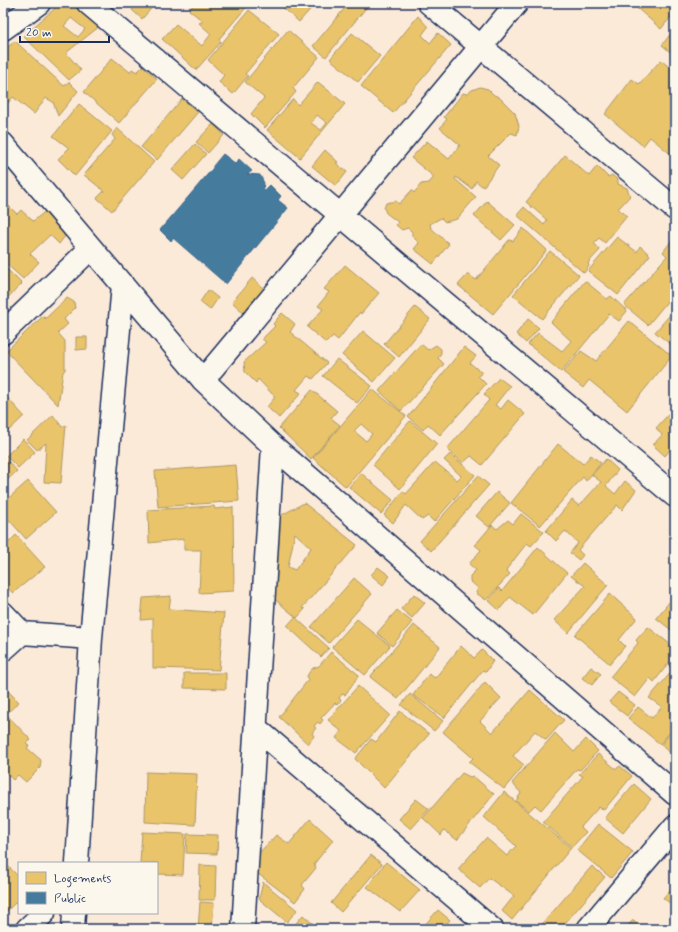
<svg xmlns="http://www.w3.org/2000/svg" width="678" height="932" font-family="Mynerve,sans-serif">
	<rect width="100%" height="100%" fill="#fcead9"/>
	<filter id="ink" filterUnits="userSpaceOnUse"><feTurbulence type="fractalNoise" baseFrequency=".025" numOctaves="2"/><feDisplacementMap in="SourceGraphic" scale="8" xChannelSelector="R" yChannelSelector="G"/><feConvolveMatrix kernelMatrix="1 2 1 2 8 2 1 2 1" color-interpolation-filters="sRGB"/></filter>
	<g filter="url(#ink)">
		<path fill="#e9c46a" stroke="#ab9766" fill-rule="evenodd" d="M61 3H74L100 26 66 53 81 70 69 80 23 36ZM71 18 85 29 78 37 64 26Z
			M138 3H156L142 19 132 10Z
			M195 3H250L219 39 221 42 196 70 162 39 176 24 202 46 211 34 199 23 203 21 189 10Z
			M278 3H302L306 7 310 3H316L299 22Z
			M349 3H370L326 57 313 46Z
			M631 3H675V12L661 29Z
			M249 10 279 34 245 74 248 76 233 94 219 82 224 75 208 60Z
			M418 16 428 27 422 35 430 43 438 33 451 45 393 113 361 86Z
			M675 28V56L662 45Z
			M288 30 319 57 293 88 296 92 265 128 251 114 264 98 245 82Z
			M352 33 380 56 358 82 330 59Z
			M15 41 64 86 69 82 78 91 58 116 53 102 46 98 34 114 13 97 7 104 3 100V51Z
			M112 58 130 72 132 69 137 72 143 66 157 79 119 123 84 92Z
			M661 60 675 72V154L673 156 650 137 643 146 605 114 632 79 639 84Z
			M318 82 345 104 300 158 267 130 293 99 298 105ZM317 115 327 123 321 130 311 123Z
			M480 87 488 89 494 95 499 97 515 113 519 126 517 135 511 133 488 156 499 165 483 187 476 181 472 189 456 177 455 179 476 197 457 219 445 222 441 218 430 224 431 228 449 244 433 264 414 249 419 243 412 236V232L408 228 402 230 396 225 398 222 386 213 384 208 386 203 396 201 399 204 412 190 414 193 421 184 429 183 434 177 411 158 427 141 449 159 460 145 440 128 447 119 444 117 463 93 467 94 472 90Z
			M182 99 198 112 157 160 141 147Z
			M79 104 112 131 75 176 58 159 69 148 53 136Z
			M213 124 224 135 208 153 196 142Z
			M117 128 154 162 112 211 97 198 104 191 84 175 115 139 112 135Z
			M195 144 206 154 183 180 172 170Z
			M325 150 338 162 336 163 347 172 336 186 312 166Z
			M565 155 589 176 597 166 608 177 612 175 618 180V184L627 188 630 196 618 209 627 216 605 243 599 238 594 243 600 250 588 263 589 266 584 273 517 215 524 207 544 225 547 220 526 202Z
			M487 201 515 225 501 240 474 216Z
			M9 206 17 214 21 210 33 221 47 210 68 232 59 244 50 235 30 254 39 262 23 279 3 261V212Z
			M523 228 547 250 493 314 458 285 468 274 476 280 509 240 513 241Z
			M675 236V292L648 325 624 305 667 256 663 252Z
			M617 237 637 252 640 246 650 255 618 295 588 271Z
			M550 251 579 275 542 319 513 295Z
			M3 265 22 284 3 302Z
			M345 265 379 293 361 314 360 312 338 340 333 336 326 343 307 327 323 309 318 306 329 292 324 289Z
			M252 278 264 289 244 313 232 302Z
			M585 281 607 299 611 296 627 311 619 321 609 314 561 372 528 344 538 333 562 351 571 341 551 322Z
			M208 290 218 298 210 310 200 302Z
			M67 298 74 302 75 308 64 319 68 324 58 333 65 341V370L63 372 58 405 6 351 43 316 45 319Z
			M415 307 430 319 399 357 384 344Z
			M675 309V348L655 332Z
			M282 313 295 324 290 332 327 363 313 379 308 376 296 390 301 393 279 418 267 407 275 397 258 379 256 383 245 372 244 362 266 342 262 339 275 326 273 324Z
			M528 319 539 328 526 343 516 334Z
			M629 321 672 356 627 411 589 380 583 388 563 372 581 351 596 361Z
			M363 331 395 358 374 382 342 355Z
			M76 337H87V349L76 350Z
			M421 344 428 350 436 345 441 349V353L438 358 444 364 401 411 379 391Z
			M464 347 476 356 470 363 482 373 478 376 486 384 440 435 428 424 423 430 408 417Z
			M337 359 372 386 357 403 323 376Z
			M499 378 510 386 495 405 501 409 508 400 525 414 482 465 471 456 463 463 447 449 489 400 484 394Z
			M372 389 406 416 346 487 313 458ZM361 424 372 434 366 441 354 431Z
			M312 390 337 411 331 418 340 425 311 459 279 428Z
			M3 393 24 416 3 436Z
			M675 407V444L665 456 653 445 662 435 656 428Z
			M53 415 62 427 66 425 61 483 44 482 46 443 37 450 27 440Z
			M410 421 437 444 400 489 373 465Z
			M23 439 35 452 18 468 6 456Z
			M558 444 583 464 591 455 601 463 586 481 583 477 540 526 511 503Z
			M450 454 475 475 434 522 428 516 422 520 406 505 393 523 384 515 403 491 406 494 435 462 457 480 461 476 444 460Z
			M6 459 17 471 3 484V462Z
			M606 459 618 470 606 486 615 494 625 481 636 490 622 510 617 505 578 550 583 555 579 560 570 553 578 543 565 531 556 541 546 531 572 500 579 506 601 482 592 475Z
			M236 465 239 501 158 507 155 471Z
			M361 473 393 500 381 514 349 487Z
			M478 476 489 485 431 551 420 541Z
			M28 481 56 512 26 539 3 513V503Z
			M497 492 510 503 489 527 476 516Z
			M304 503 357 545 302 608 305 609 297 618 272 597 278 517ZM295 533 311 548 295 570 288 567Z
			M214 506 215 509 233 507 234 591 199 593 201 550H184V539L149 543 148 510Z
			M521 514 544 532 531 546 527 543 506 570 510 574 486 600 476 593 478 588 470 581V576L476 570 469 564 481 550 475 545 492 525 497 529 508 520 513 524Z
			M16 535 45 567 13 593 3 584V541L5 540 7 544Z
			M538 547 567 573 533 615 510 597 499 610 488 600 499 588 502 591Z
			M583 563 608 585 568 633 554 620 585 586 571 576Z
			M378 567 390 576 383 585 371 575Z
			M354 578 372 594 329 643 311 627Z
			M414 594 425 603 412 618 401 609Z
			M610 594 637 618 619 640 625 646 610 664 575 635Z
			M675 595V633L656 618Z
			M171 596 169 609 224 613 219 670 153 668V619L141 620 143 598Z
			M397 610 412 622 392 646 377 633Z
			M295 617 329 648 321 657 287 626Z
			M357 619 390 646 365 675 332 647Z
			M414 625 440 647 398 699 370 677Z
			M648 627 675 648V655L654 682 650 678 635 697 610 677 638 643 636 640Z
			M461 646 474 658 482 650 493 661 486 672 483 670 444 718 413 695 429 674 435 678Z
			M331 652 359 675 345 695 342 694 339 698 341 700 337 705 335 703 321 718 323 720 320 724 318 722 314 726 316 728 312 733 314 736 308 744 279 717 308 680 307 676 310 671 313 668 319 666Z
			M675 659V726L660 744 628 718 638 707 652 718 662 707 649 698 673 670 669 666Z
			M591 667 601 674 592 685 582 678Z
			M184 673H226V689L184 688Z
			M485 682 501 698 480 721 492 733 530 690 564 720 546 740 535 731 513 756 524 765 504 789 469 762 473 758 443 732Z
			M358 686 390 715 356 753 336 738 341 731 328 720Z
			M5 688 19 702 6 714 31 740 26 744 29 746 27 748 41 760 40 768 26 782 18 775 13 780 3 769V690Z
			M618 692 635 705 627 716 609 702Z
			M410 694 443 721 434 731 401 705Z
			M400 711 429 734 384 788 355 759 371 739 376 742Z
			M675 727V758L661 745Z
			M555 733 574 752 586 739 598 751 580 770 577 769 541 810 535 805 529 811 516 801 521 793 512 783Z
			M598 754 616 769 620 766 632 776 604 810 599 807 581 827 586 832 572 847 543 822 583 776 579 774Z
			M146 772 197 774 195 825 145 822Z
			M462 773 470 777 473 776 494 794 457 840 444 830 441 835 423 818Z
			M634 784 651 799 623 833 605 818Z
			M504 792 571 848 512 920 502 911 514 896 489 878 480 888 458 869 486 838 507 856 516 846 484 817Z
			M416 799 429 809 411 829 399 819Z
			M310 819 333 840 314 864 316 868 302 885 305 889 295 902 257 873 259 853 276 835 289 844Z
			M598 824 633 852 611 878 577 850Z
			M142 832 185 834 183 875 157 874V863H140Z
			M187 834 218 835 217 854 186 853Z
			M371 855 382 864 341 912 331 903Z
			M386 862 420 890 400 912 367 887Z
			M5 863 19 877V899L7 911 3 907V865Z
			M200 865 216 866 215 900H199Z
			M592 866 605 877 560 929H538Z
			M675 877V907L663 898 675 884 671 881Z
			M263 882 297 910 287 922 259 899Z
			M200 902 214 903 212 929H198Z
			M438 910 450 920 442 929H421Z
			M303 915 319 929H291Z
			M633 920 640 926 637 929H625Z
			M138 926 181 928V929H138Z"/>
		<path fill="#457b9d" stroke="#38648a" d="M223 154 236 164 239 159 252 171 247 174 260 175 264 183 263 188 265 190 270 185 281 196 278 200 288 208 226 284 173 238 171 241 160 230 213 168V166Z"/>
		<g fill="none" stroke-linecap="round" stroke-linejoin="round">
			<defs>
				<path id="street" d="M88 3 675 496
					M429 3 675 209
					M3 29 39 3
					M3 144 203 380 273 446 675 794
					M3 333 91 248
					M203 380 517 3
					M3 613 22 633 91 638
					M3 650 22 633
					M256 728 492 929
					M77 863 91 638 123 285
					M27 929 44 913
					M73 929 74 913
					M243 929 273 446
					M588 929 675 826"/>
			</defs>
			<use href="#street" stroke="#1b2f5e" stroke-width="25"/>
			<use href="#street" stroke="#fbf7ec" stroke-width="22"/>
		</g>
	</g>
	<rect width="678" height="932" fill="none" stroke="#fbf7ec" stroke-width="16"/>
	<rect x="8" y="8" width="662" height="916" fill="none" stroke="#1b2f5e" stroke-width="1.5" filter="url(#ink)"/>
	<rect x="18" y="862" width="140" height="52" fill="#fbf7ec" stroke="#a1a7b3"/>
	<rect x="26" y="872" width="20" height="12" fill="#e9c46a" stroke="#a1a7b3"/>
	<text x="54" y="882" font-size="12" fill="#1b2f5e">Logements</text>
	<rect x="26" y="892" width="20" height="12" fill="#457b9d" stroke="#a1a7b3"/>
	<text x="54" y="902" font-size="12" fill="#1b2f5e">Public</text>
	<path d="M20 36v6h89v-6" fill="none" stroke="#1b2f5e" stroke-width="2"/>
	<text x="26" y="36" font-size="12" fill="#1b2f5e" stroke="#fbf7ec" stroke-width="3" paint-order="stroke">20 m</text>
</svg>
